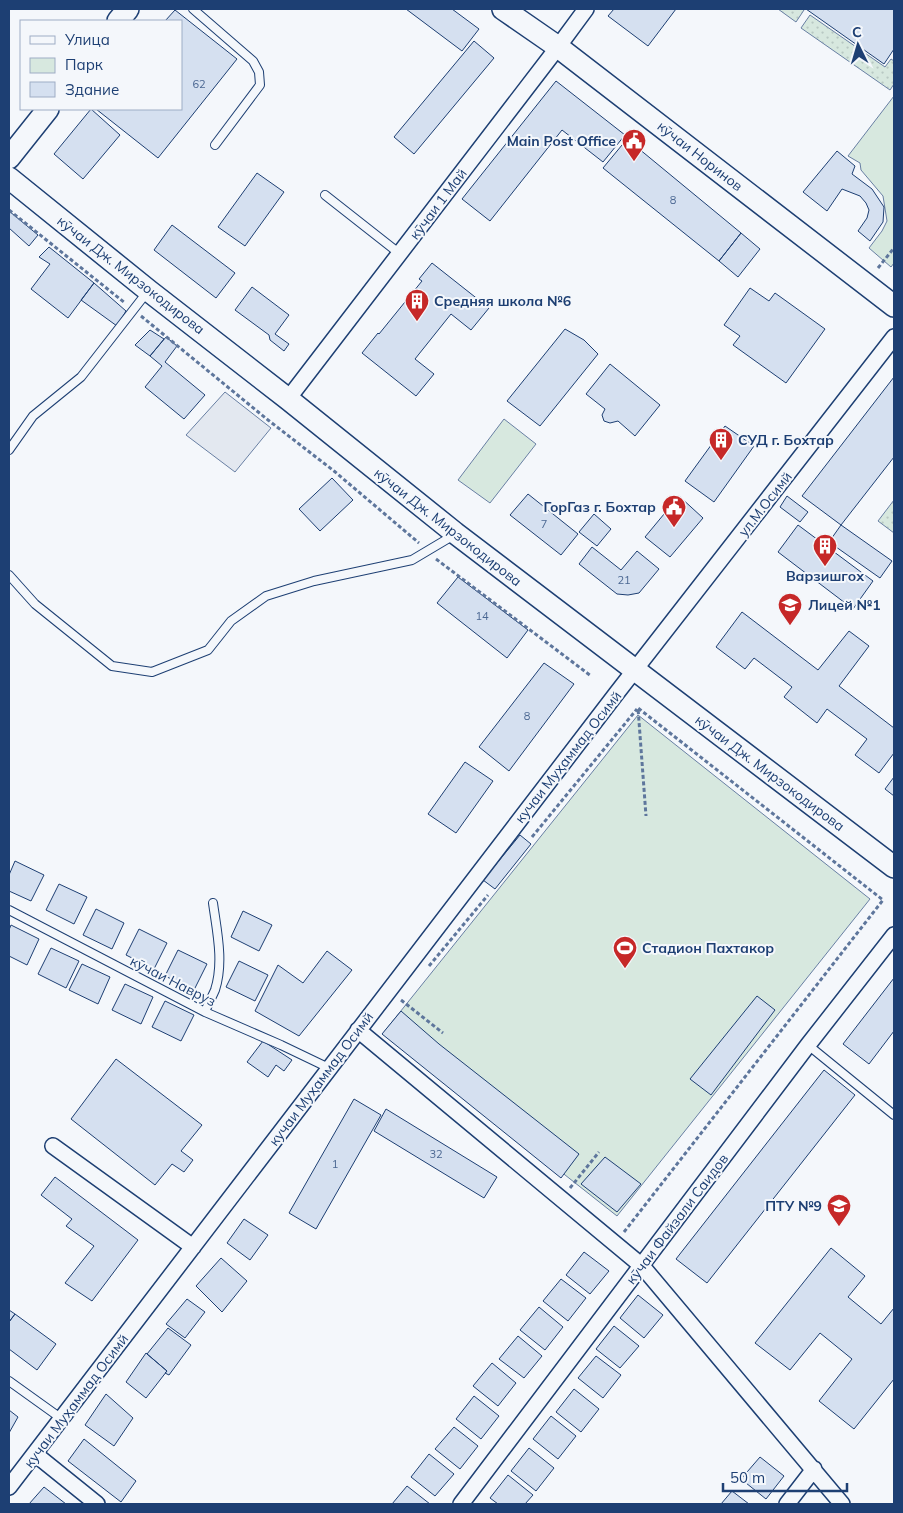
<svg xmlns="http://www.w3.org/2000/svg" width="903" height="1513" font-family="Mulish,sans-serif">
	<defs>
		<pattern id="grass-dots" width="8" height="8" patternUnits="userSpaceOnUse" patternTransform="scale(1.25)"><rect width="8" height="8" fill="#d7e8df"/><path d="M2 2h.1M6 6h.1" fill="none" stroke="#b8c8c3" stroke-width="1.8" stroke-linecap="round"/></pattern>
	</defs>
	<rect width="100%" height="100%" fill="#f4f7fb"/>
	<path fill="url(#grass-dots)" stroke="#687fa3" d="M778 9H802L804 10 796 22Z
		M810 15 885 67 891 59 894 61V84L890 90 801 28Z
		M894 500V533L878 521Z"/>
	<path fill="#d7e8df" stroke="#687fa3" d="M894 96V263L891 267 869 248 882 231 887 221 883 196 861 170 860 163 848 156Z
		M504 419 536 444 490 503 458 480Z
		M638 715 870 899 617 1216 384 1032Z"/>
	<path fill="#e3e8f0" stroke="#687fa3" d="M225 392 271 428 235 472 186 435Z"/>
	<path fill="#d5e0f0" stroke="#1d3f73" d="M406 9H452L479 29 462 51Z
		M614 9H676L648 46 608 16Z
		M806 9H894V49L884 64Z
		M175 10 237 59 158 158 96 109H181V21H165Z
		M474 41 494 58 414 154 394 137Z
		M556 81 625 135 603 162 562 130 490 221 462 199Z
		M91 109 120 135 83 179 54 154Z
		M627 139 741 233 719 261 603 168Z
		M837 151 855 166 852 174 872 189 884 207 883 222 870 241 858 231 867 218 869 210 866 203 860 196 842 189 827 211 803 192Z
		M257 173 284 192 245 246 218 227Z
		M9 211 38 235 29 246 9 228Z
		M172 225 235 273 216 298 154 250Z
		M741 233 760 249 738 277 719 261Z
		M49 247 94 283 68 318 31 289 50 264 39 257Z
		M432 263 489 308 471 330 451 314 415 359 434 374 416 396 362 353 378 333 379 334 422 281 419 279Z
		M94 283 126 311 117 326 81 300Z
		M252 287 289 315 275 334 289 344 284 351 270 340 269 335 235 310Z
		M750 288 769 301 775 293 825 329 786 383 733 345 740 336 724 325Z
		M565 329 584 340 598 354 540 426 507 401Z
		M150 330 164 339 150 356 135 345Z
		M166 337 177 346 165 362 205 395 184 419 145 387 162 366 150 356Z
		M610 364 660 405 635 436 618 421 610 423 604 421 602 415 605 409 586 394Z
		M894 377V457L841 525 802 496Z
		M725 426 754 446 714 502 685 481Z
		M332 478 353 500 320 531 299 509Z
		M528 494 578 534 561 555 510 515Z
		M679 496 703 518 670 557 645 537Z
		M787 496 808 512 800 522 780 507Z
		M594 514 611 529 597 546 579 532Z
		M798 525 873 581 853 609 778 552Z
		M841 525 892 561 880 578 829 542Z
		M592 547 621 570 637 551 659 569 639 593 628 595 617 594 579 564Z
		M458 577 528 630 507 658 437 603Z
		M742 612 818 670 849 631 869 646 839 686 894 728V753L879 773 855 755 867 739 827 709 817 723 784 697 792 687 754 658 745 669 716 647Z
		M544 663 574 684 509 771 479 747Z
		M465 762 493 781 456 833 428 814Z
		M894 777V796L885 789Z
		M520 835 531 844 495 889 483 880Z
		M15 861 44 875 31 901 9 891V875Z
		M59 884 87 897 74 924 46 910Z
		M96 909 124 923 112 949 83 935Z
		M243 911 272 925 259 951 231 937Z
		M11 925 39 939 27 965 9 956V930Z
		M139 929 167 943 154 969 126 955Z
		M51 948 79 961 66 988 38 974Z
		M178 950 207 964 194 990 165 976Z
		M327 951 352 970 299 1036 255 1011 278 965 303 983Z
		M239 961 268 975 255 1001 226 987Z
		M82 964 110 977 98 1004 69 990Z
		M894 978V1031L869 1064 843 1044Z
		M125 984 153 997 141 1024 112 1010Z
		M757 996 775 1010 711 1095 690 1079Z
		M165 1001 194 1015 181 1041 152 1027Z
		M401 1011 439 1044 579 1154 561 1178 382 1034Z
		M263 1041 292 1060 284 1071 276 1065 268 1077 247 1062Z
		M116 1059 202 1125 181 1151 193 1160 184 1172 172 1164 155 1185 71 1119Z
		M824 1070 855 1095 707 1283 676 1259Z
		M354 1099 381 1115 316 1229 289 1213Z
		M386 1109 497 1177 484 1198 374 1131Z
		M605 1157 641 1184 617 1212 581 1184Z
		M55 1177 138 1240 92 1301 65 1283 94 1246 66 1226 72 1219 41 1195Z
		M244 1219 268 1235 250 1260 227 1243Z
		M831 1248 865 1276 848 1297 881 1324 894 1308V1379L854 1429 819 1401 852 1359 820 1333 790 1370 755 1343Z
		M584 1252 609 1271 590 1294 566 1275Z
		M221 1258 247 1281 222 1312 196 1286Z
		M561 1279 586 1298 568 1321 543 1301Z
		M638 1295 663 1315 644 1338 620 1318Z
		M187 1299 205 1312 185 1338 166 1324Z
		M539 1307 563 1327 545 1350 520 1330Z
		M9 1310 15 1314 9 1322Z
		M15 1314 56 1344 37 1370 9 1349V1322Z
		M614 1326 639 1346 620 1368 596 1349Z
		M168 1328 191 1345 169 1375 165 1373 167 1371 147 1354Z
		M518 1336 542 1356 524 1378 499 1359Z
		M146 1353 167 1371 146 1398 126 1382Z
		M596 1356 621 1375 603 1398 578 1378Z
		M492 1363 516 1383 498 1406 473 1386Z
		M574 1389 599 1409 581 1432 556 1412Z
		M106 1394 133 1418 114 1446 85 1425Z
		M474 1396 499 1416 481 1439 456 1419Z
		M9 1410 18 1417 9 1433Z
		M551 1416 576 1436 558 1459 533 1439Z
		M454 1427 478 1446 460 1469 435 1449Z
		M84 1439 136 1481 121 1502 68 1461Z
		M529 1448 554 1468 536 1491 511 1471Z
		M429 1454 454 1474 435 1496 411 1477Z
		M760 1457 784 1476 766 1499 741 1479Z
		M508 1475 533 1495 525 1504H498L490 1498Z
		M407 1486 430 1504H392Z
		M44 1487 66 1504H29Z
		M732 1491 749 1504H721Z"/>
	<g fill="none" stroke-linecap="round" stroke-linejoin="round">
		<defs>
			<path id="lane" d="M193 9 253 61 259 72 260 85 215 145
				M325 195 400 254
				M9 450 33 416 81 377 148 291
				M9 575 35 604 112 666 152 672 208 650 231 621 266 596 314 581 412 560 454 535
				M9 910 205 1012 281 1045 329 1068
				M205 1012C208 1004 212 997 215 990 224 962 217 932 213 903
				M808 1045 894 1115
				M9 1381 62 1419"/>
			<path id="street" d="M288 399 558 47 586 9
				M358 1030 642 1266 842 1504
				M53 1146 193 1247
				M35 1454 97 1504
				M9 1487 616 694 894 337
				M461 1504 808 1045 894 935
				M787 1504 814 1469"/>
			<path id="secondary" d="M503 9 558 47 894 306
				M118 21 128 9
				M9 158 48 109
				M9 178 149 291 288 399 455 533 894 867"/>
		</defs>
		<use href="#lane" stroke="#1d3f73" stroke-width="10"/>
		<use href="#street" stroke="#1d3f73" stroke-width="18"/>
		<use href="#secondary" stroke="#1d3f73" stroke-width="24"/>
		<path stroke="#5e769c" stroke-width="3" stroke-dasharray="4 2.5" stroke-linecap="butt" d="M9 210 125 303
			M878 268 894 248
			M141 316 268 420 334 471 419 543
			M436 559 591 676
			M532 837 637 709
			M429 966 488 895
			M401 1000 443 1033
			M570 1188 599 1152
			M624 1232 883 900 638 708 646 816"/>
		<use href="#lane" stroke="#f4f7fb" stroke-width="8"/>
		<use href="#street" stroke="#f4f7fb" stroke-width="15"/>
		<use href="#secondary" stroke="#f4f7fb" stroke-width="21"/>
	</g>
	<defs>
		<symbol id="civic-pin" viewBox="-11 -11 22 30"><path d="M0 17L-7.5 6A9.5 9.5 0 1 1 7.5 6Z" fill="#c62828" stroke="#f4f7fb"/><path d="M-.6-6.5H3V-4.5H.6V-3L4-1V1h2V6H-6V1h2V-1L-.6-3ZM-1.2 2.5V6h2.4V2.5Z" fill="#fff"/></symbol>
		<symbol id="building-pin" viewBox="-11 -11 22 30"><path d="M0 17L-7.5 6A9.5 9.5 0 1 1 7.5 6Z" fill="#c62828" stroke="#f4f7fb"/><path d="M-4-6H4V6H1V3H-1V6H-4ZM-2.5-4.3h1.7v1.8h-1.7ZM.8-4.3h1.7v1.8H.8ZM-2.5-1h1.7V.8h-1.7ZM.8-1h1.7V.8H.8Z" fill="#fff"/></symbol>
		<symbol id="school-pin" viewBox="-11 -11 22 30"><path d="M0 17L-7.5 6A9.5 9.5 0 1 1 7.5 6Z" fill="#c62828" stroke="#f4f7fb"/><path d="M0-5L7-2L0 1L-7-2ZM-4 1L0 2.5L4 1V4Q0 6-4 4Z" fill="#fff"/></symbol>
		<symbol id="stadium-pin" viewBox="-11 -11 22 30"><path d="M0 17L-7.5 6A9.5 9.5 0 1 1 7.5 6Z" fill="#c62828" stroke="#f4f7fb"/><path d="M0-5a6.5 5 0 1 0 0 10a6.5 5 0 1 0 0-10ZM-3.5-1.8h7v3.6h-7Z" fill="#fff"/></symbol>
		<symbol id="university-pin" viewBox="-11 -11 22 30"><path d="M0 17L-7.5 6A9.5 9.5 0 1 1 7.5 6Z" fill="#c62828" stroke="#f4f7fb"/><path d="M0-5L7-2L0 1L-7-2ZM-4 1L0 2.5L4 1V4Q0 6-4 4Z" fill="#fff"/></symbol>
	</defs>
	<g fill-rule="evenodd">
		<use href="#civic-pin" x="620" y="127" width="28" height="38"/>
		<use href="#building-pin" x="403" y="287" width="28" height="38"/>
		<use href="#building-pin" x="707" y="426" width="28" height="38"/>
		<use href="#civic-pin" x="660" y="493" width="28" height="38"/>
		<use href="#building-pin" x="811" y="532" width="28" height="38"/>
		<use href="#school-pin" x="776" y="591" width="28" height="38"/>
		<use href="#stadium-pin" x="611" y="934" width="28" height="38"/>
		<use href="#university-pin" x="825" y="1192" width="28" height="38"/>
	</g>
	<g text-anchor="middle" stroke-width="4" stroke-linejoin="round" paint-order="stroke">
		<g font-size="11" fill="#4b6792">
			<text x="199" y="88">62</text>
			<text x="673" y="204">8</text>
			<text x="544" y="528">7</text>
			<text x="624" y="584">21</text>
			<text x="482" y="620">14</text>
			<text x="527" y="720">8</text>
			<text x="436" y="1158">32</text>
			<text x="335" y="1168">1</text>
		</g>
		<g font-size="14" font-weight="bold" fill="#1d3f73" stroke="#f4f7fb" text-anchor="start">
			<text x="616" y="146" text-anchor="end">Main Post Office</text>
			<text x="434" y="306">Средняя школа №6</text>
			<text x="738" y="445">СУД г. Бохтар</text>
			<text x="656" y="512" text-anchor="end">ГорГаз г. Бохтар</text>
			<text x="825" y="581" text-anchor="middle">Варзишгох</text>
			<text x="808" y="610">Лицей №1</text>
			<text x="642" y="953">Стадион Пахтакор</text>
			<text x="822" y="1211" text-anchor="end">ПТУ №9</text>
		</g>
		<g font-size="14" fill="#1d3f73" stroke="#f4f7fb">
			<text transform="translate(700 156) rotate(38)" y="5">кӯчаи Норинов</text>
			<text transform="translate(438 204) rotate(-53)" y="5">кӯчаи 1 Май</text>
			<text transform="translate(131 275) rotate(38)" y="5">кӯчаи Дж. Мирзокодирова</text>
			<text transform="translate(765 504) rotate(-52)" y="5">ул.М.Осимй</text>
			<text transform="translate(448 527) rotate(38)" y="5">кӯчаи Дж. Мирзокодирова</text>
			<text transform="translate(568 757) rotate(-52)" y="5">кучаи Муҳаммад Осимй</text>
			<text transform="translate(770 773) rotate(37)" y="5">кӯчаи Дж. Мирзокодирова</text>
			<text transform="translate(173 981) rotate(27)" y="5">кӯчаи Навруз</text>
			<text transform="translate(321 1079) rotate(-53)" y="5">кучаи Муҳаммад Осимй</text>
			<text transform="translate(677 1219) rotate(-53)" y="5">кӯчаи Файзали Саидов</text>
			<text transform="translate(76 1401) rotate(-53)" y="5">кучаи Муҳаммад Осимй</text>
		</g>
	</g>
	<rect width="903" height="1513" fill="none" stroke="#1d3f73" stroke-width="20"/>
	<rect x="20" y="20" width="162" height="90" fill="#f4f7fb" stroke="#9eadc5"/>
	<rect x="30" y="36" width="25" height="8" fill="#f4f7fb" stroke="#9eadc5"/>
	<text x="65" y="45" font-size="15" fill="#1d3f73">Улица</text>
	<rect x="30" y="58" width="25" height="15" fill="#d7e8df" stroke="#9eadc5"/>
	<text x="65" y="70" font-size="15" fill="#1d3f73">Парк</text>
	<rect x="30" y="82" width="25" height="15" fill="#d5e0f0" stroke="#9eadc5"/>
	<text x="65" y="95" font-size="15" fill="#1d3f73">Здание</text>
	<g transform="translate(858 45) rotate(355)" stroke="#f4f7fb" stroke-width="4" paint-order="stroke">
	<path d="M0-4L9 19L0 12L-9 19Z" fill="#1d3f73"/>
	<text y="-8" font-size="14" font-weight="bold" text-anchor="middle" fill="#1d3f73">С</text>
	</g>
	<path d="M723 1483v8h124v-8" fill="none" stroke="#1d3f73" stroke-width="2.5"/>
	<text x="730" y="1483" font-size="15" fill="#1d3f73" stroke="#f4f7fb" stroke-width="4" paint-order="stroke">50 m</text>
</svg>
